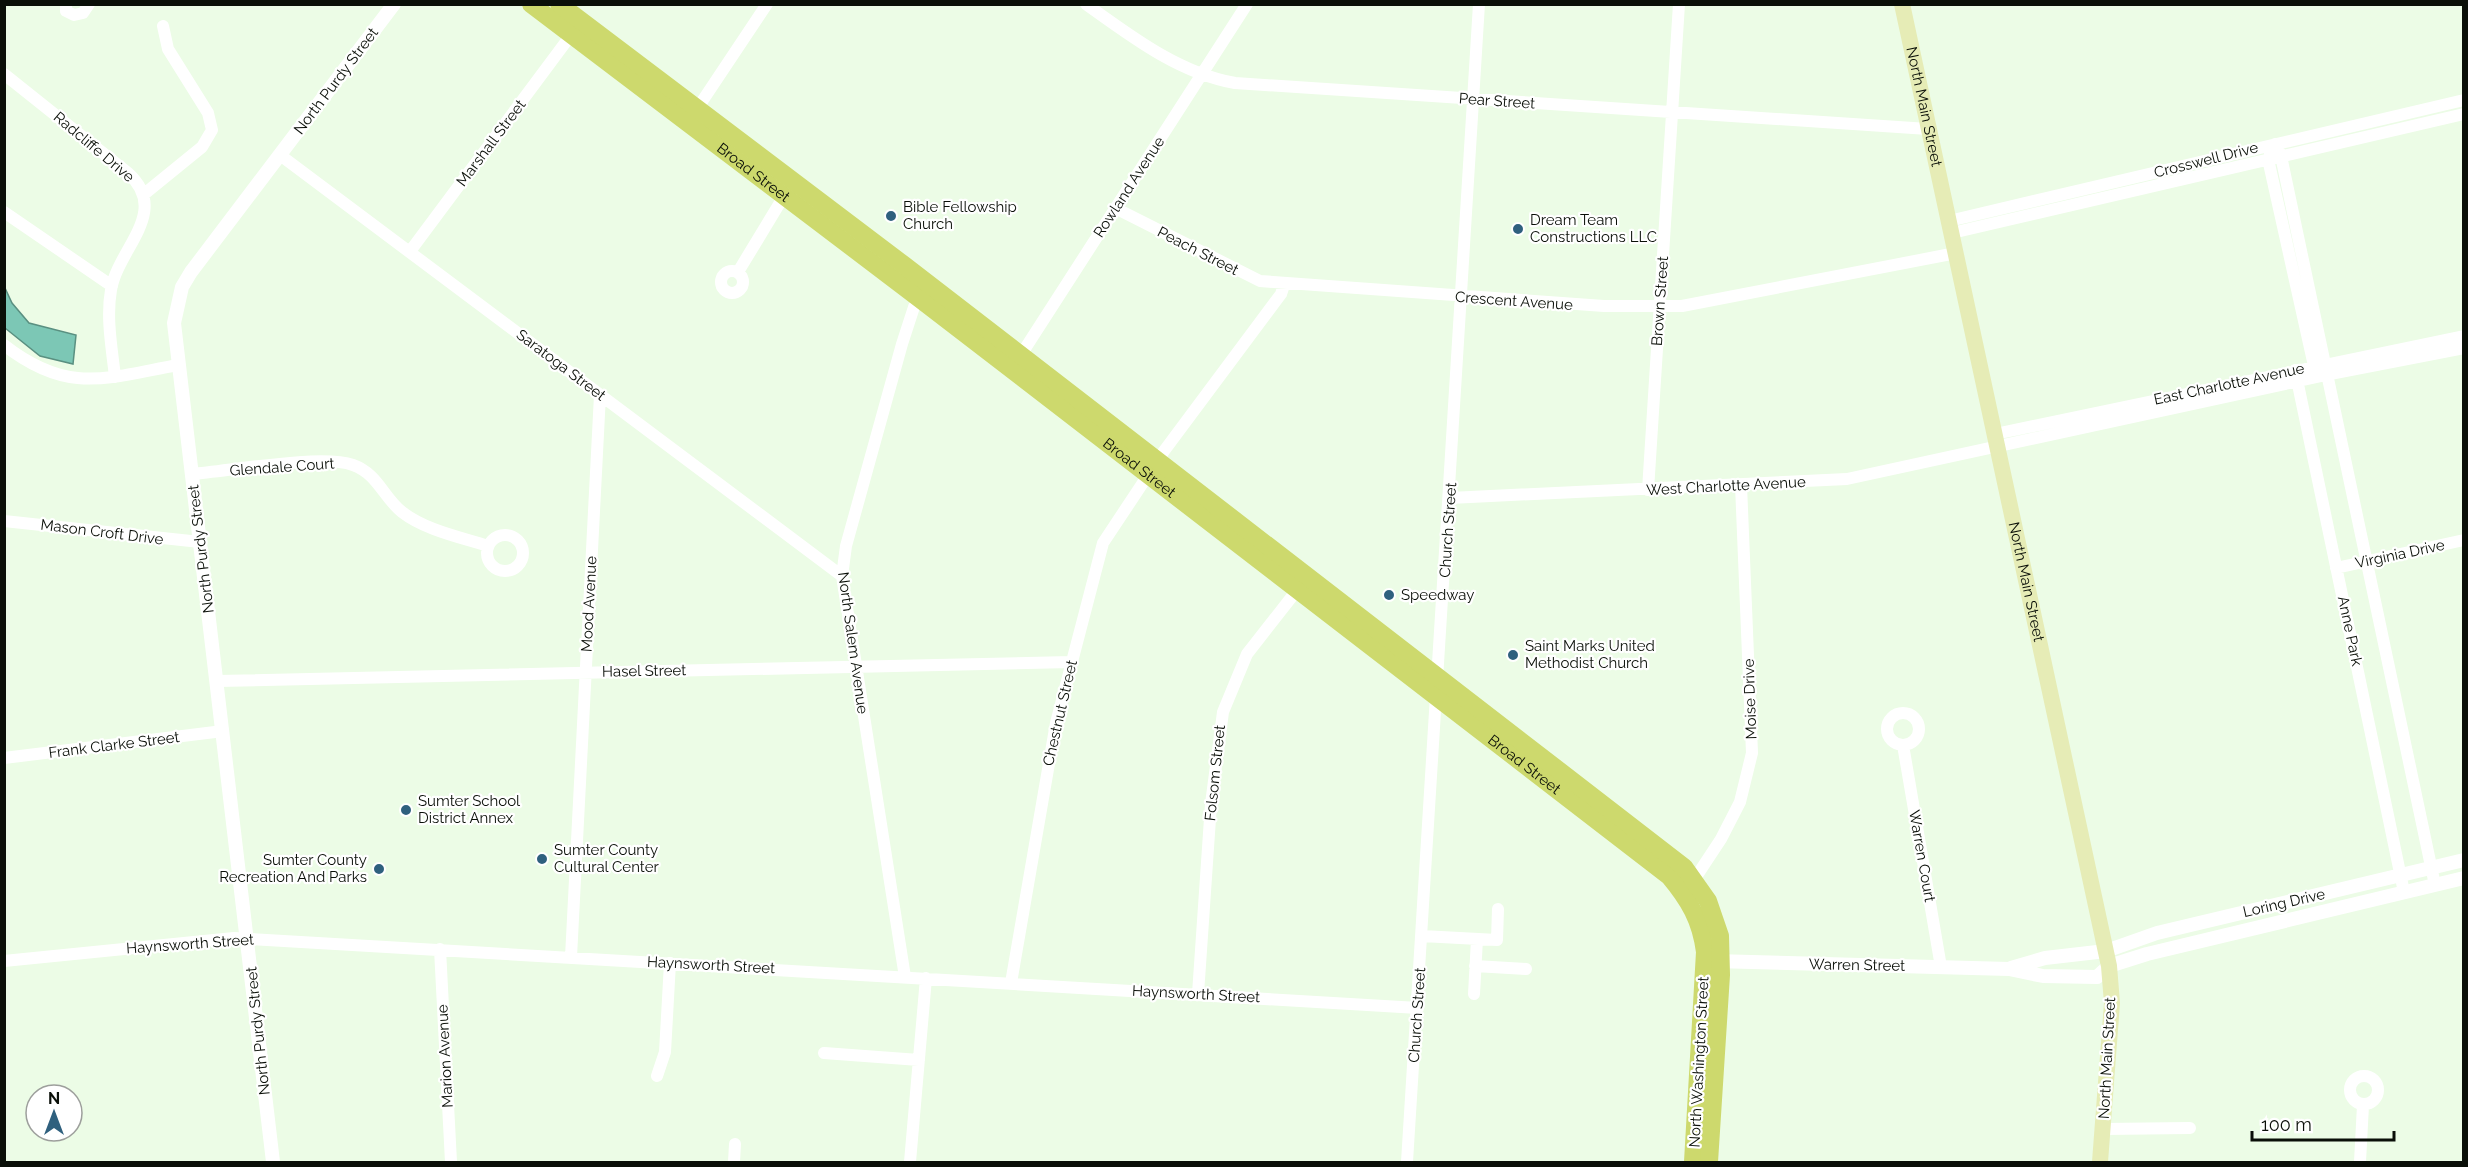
<svg xmlns="http://www.w3.org/2000/svg" width="2468" height="1167" font-family="Raleway,sans-serif">
	<rect width="100%" height="100%" fill="#ecfce6"/>
	<path fill="#7cc7b5" stroke="#5a9081" stroke-width="1.5" d="M5 288 12 303 29 323 76 335 73 364 40 356 5 328Z"/>
	<g fill="none" stroke-linecap="round" stroke-linejoin="round">
		<path stroke="#fff" stroke-width="12" d="M66 4V11L74 15 83 13 89 4
			M1086 4C1132 37 1179 73 1235 83L1928 129
			M4 74 128 173C171 212 118 248 111 290 106 318 112 349 115 377
			M697 109 767 4
			M2275 144 2281 156 2435 885
			M2272 151 2268 159 2314 366 2320 371
			M280 155 842 576
			M143 195 202 147 212 130 208 113 168 49 163 26
			M1115 208 1260 281 1604 306H1682L1956 253
			M4 212 112 286
			M1949 221 2464 100
			M1952 233 2464 114
			M411 250 571 35
			M721 282a11 11 0 1 1 22 0a11 11 0 1 1-22 0Z
			M738 272 784 196
			M4 345C68 395 106 378 178 365
			M1017 361 1247 4
			M2295 370 2404 892
			M1995 434 2464 336
			M192 474C230 471 321 454 353 465 378 474 383 497 402 512 425 530 460 537 488 546
			M1648 490 1679 4
			M1450 498 1847 479 2326 375 2464 348
			M4 521 200 542
			M487 553a18 18 0 1 1 36 0a18 18 0 1 1-36 0Z
			M2336 568 2464 540
			M217 681 1071 662
			M1887 729a16 16 0 1 1 32 0a16 16 0 1 1-32 0Z
			M1903 745 1941 967
			M4 758 223 731
			M1690 886 1721 839 1740 802 1752 753 1741 485
			M1422 936 1497 940 1498 909
			M440 949 451 1162
			M571 957 600 395
			M4 961 234 938 1418 1008
			M1475 966 1526 969
			M905 977 842 576 846 546 902 344 914 307 923 294
			M1011 983 1056 723 1103 543 1164 451 1281 294 1284 285
			M1198 994 1211 804 1223 712 1247 654 1301 585
			M1474 994 1477 939
			M824 1053 919 1060
			M2350 1090a14 14 0 1 1 28 0a14 14 0 1 1-28 0Z
			M657 1076 665 1052 670 963
			M2103 1129 2190 1128
			M734 1162 735 1144
			M910 1162 926 978
			M1407 1162 1479 4
			M2360 1162 2363 1105"/>
		<path stroke="#fff" stroke-width="14" d="M1714 961 2009 969 2043 976 2097 977 2109 966 2147 954 2464 878
			M2011 968 2045 958 2106 951 2157 933 2464 860
			M273 1162 174 323 182 287 191 272 394 4"/>
		<path stroke="#e6ecb6" stroke-width="16" id="s1" d="M1902 4 2109 966 2112 1003 2100 1162"/>
		<g stroke="#cdd96d" stroke-width="18">
			<path id="s2" d="M531 4 920 299 1669 876C1689 900 1701 920 1705 952L1693 1162"/>
			<path d="M559 4 904 265 1684 867 1708 901 1720 936 1721 975 1709 1162"/>
		</g>
	</g>
	<g fill="#2f607e" stroke="#fff" stroke-width="2">
		<circle cx="891" cy="216" r="6"/>
		<circle cx="1518" cy="229" r="6"/>
		<circle cx="1389" cy="595" r="6"/>
		<circle cx="1513" cy="655" r="6"/>
		<circle cx="406" cy="810" r="6"/>
		<circle cx="542" cy="859" r="6"/>
		<circle cx="379" cy="869" r="6"/>
	</g>
	<g text-anchor="middle" stroke-width="4.5" stroke-linejoin="round" paint-order="stroke">
		<g font-size="15" fill="#0a0f08" stroke="#fff">
			<text transform="translate(336 81) rotate(-53)" y="5">North Purdy Street</text>
			<text transform="translate(1497 101) rotate(4)" y="5">Pear Street</text>
			<text dy="5" stroke="none"><textPath href="#s1" startOffset="105">North Main Street</textPath></text>
			<text transform="translate(491 143) rotate(-53)" y="5">Marshall Street</text>
			<text transform="translate(94 147) rotate(40)" y="5">Radcliffe Drive</text>
			<text transform="translate(2206 160) rotate(-14)" y="5">Crosswell Drive</text>
			<text dy="5" stroke="none"><textPath href="#s2" startOffset="279">Broad Street</textPath></text>
			<text transform="translate(1129 187) rotate(-57)" y="5">Rowland Avenue</text>
			<text transform="translate(1198 251) rotate(27)" y="5">Peach Street</text>
			<text transform="translate(1514 301) rotate(4)" y="5">Crescent Avenue</text>
			<text transform="translate(1660 301) rotate(-86)" y="5">Brown Street</text>
			<text transform="translate(561 365) rotate(37)" y="5">Saratoga Street</text>
			<text transform="translate(2229 384) rotate(-12)" y="5">East Charlotte Avenue</text>
			<text transform="translate(282 467) rotate(-4)" y="5">Glendale Court</text>
			<text dy="5" stroke="none"><textPath href="#s2" startOffset="765">Broad Street</textPath></text>
			<text transform="translate(1726 486) rotate(-3)" y="5">West Charlotte Avenue</text>
			<text transform="translate(1448 530) rotate(-86)" y="5">Church Street</text>
			<text transform="translate(102 532) rotate(7)" y="5">Mason Croft Drive</text>
			<text transform="translate(201 549) rotate(-97)" y="5">North Purdy Street</text>
			<text transform="translate(2400 554) rotate(-12)" y="5">Virginia Drive</text>
			<text dy="5" stroke="none"><textPath href="#s1" startOffset="591">North Main Street</textPath></text>
			<text transform="translate(589 604) rotate(-87)" y="5">Mood Avenue</text>
			<text transform="translate(2350 631) rotate(78)" y="5">Anne Park</text>
			<text transform="translate(853 643) rotate(82)" y="5">North Salem Avenue</text>
			<text transform="translate(644 671) rotate(-1)" y="5">Hasel Street</text>
			<text transform="translate(1750 699) rotate(-92)" y="5">Moise Drive</text>
			<text transform="translate(1060 713) rotate(-77)" y="5">Chestnut Street</text>
			<text transform="translate(114 745) rotate(-7)" y="5">Frank Clarke Street</text>
			<text dy="5" stroke="none"><textPath href="#s2" startOffset="1251">Broad Street</textPath></text>
			<text transform="translate(1215 773) rotate(-84)" y="5">Folsom Street</text>
			<text transform="translate(1922 856) rotate(80)" y="5">Warren Court</text>
			<text transform="translate(2284 903) rotate(-13)" y="5">Loring Drive</text>
			<text transform="translate(190 944) rotate(-4)" y="5">Haynsworth Street</text>
			<text transform="translate(711 965) rotate(3)" y="5">Haynsworth Street</text>
			<text transform="translate(1857 965) rotate(1)" y="5">Warren Street</text>
			<text transform="translate(1196 994) rotate(3)" y="5">Haynsworth Street</text>
			<text transform="translate(1417 1015) rotate(-86)" y="5">Church Street</text>
			<text transform="translate(258 1031) rotate(-96)" y="5">North Purdy Street</text>
			<text transform="translate(445 1056) rotate(-93)" y="5">Marion Avenue</text>
			<text transform="translate(2107 1058) rotate(-87)" y="5">North Main Street</text>
			<text transform="translate(1699 1062) rotate(-87)" y="5">North Washington Street</text>
		</g>
		<g font-size="15" fill="#0a0f08" stroke="#fff" text-anchor="start">
			<text x="903" y="212">Bible Fellowship<tspan x="903" dy="17">Church</tspan></text>
			<text x="1530" y="225">Dream Team<tspan x="1530" dy="17">Constructions LLC</tspan></text>
			<text x="1401" y="600">Speedway</text>
			<text x="1525" y="651">Saint Marks United<tspan x="1525" dy="17">Methodist Church</tspan></text>
			<text x="418" y="806">Sumter School<tspan x="418" dy="17">District Annex</tspan></text>
			<text x="554" y="855">Sumter County<tspan x="554" dy="17">Cultural Center</tspan></text>
			<text x="367" y="865" text-anchor="end">Sumter County<tspan x="367" dy="17">Recreation And Parks</tspan></text>
		</g>
	</g>
	<rect width="2468" height="1167" fill="none" stroke="#0a0f08" stroke-width="12"/>
	<g transform="translate(54 1113)"><circle r="28" fill="#ffffff" stroke="#9d9f9c" stroke-width="1.5"/>
	<path d="M0-4.5L10 22L0 15L-10 22Z" fill="#2f607e"/>
	<text y="-9" font-size="16" font-weight="bold" text-anchor="middle" fill="#0a0f08">N</text>
	</g>
	<path d="M2252 1131v9h142v-9" fill="none" stroke="#0a0f08" stroke-width="3"/>
	<text x="2261" y="1131" font-size="18" fill="#0a0f08" stroke="#ffffff" stroke-width="4.5" paint-order="stroke">100 m</text>
</svg>
